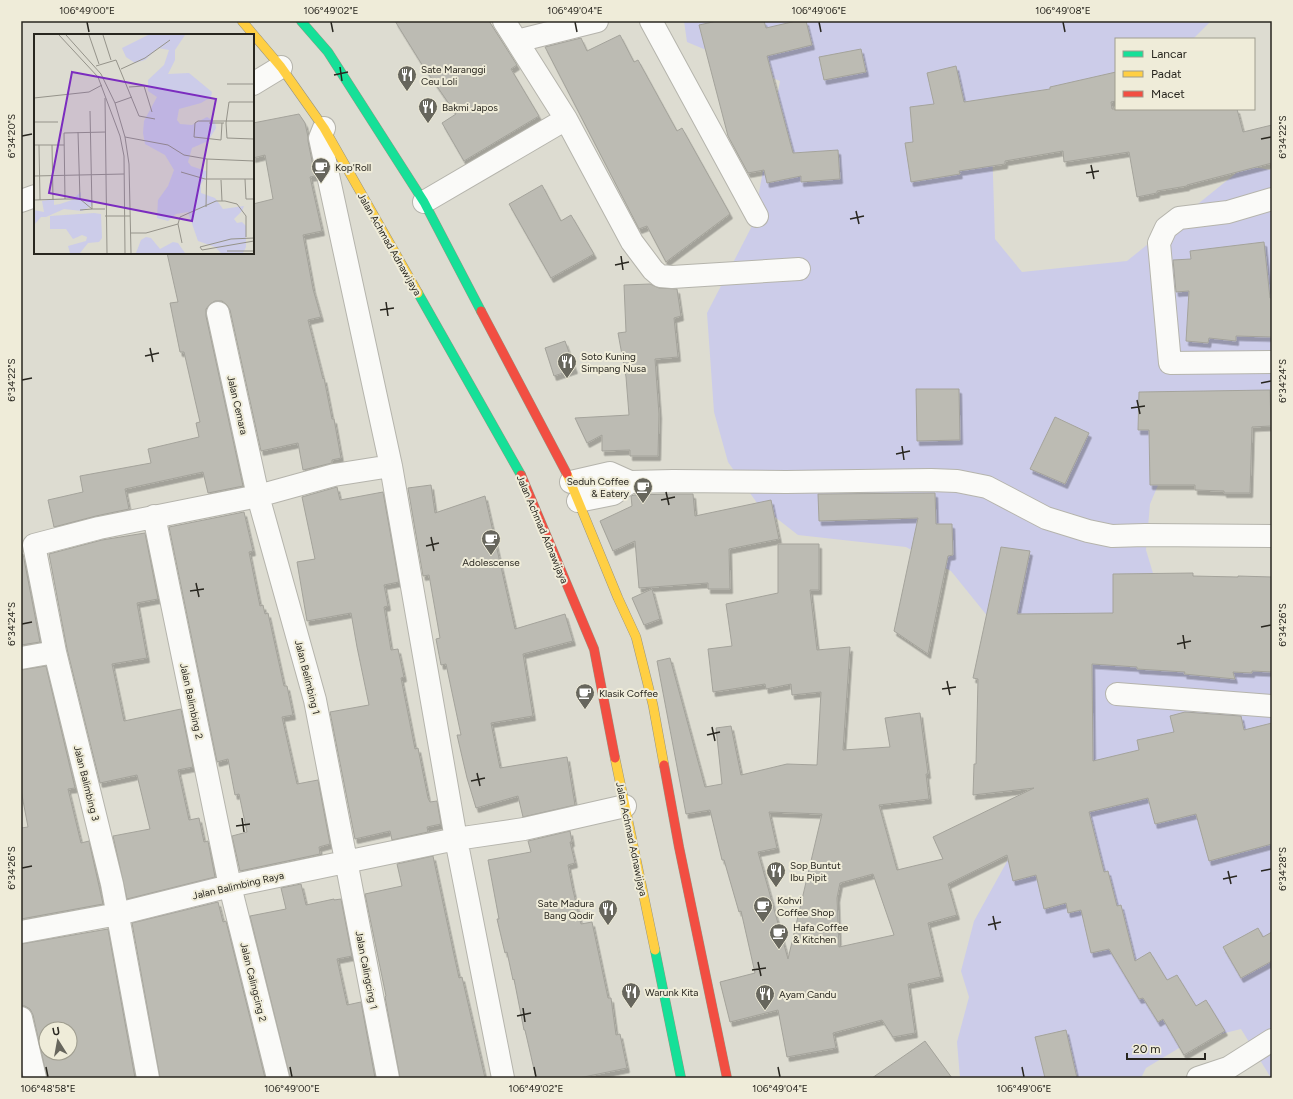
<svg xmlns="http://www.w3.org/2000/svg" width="1293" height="1099" font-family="Figtree,sans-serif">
	<defs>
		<filter id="shadow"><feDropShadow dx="2.5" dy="4.5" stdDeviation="0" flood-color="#0004"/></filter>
	</defs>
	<rect width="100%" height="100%" fill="#dddcd1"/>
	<path fill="#cccce9" d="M684 21H1211L1193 39H1116V83L992 145 995 239 1022 272 1127 261 1245 166 1272 170V392L1203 429 1167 464 1150 504 1146 550 1159 593 1272 630V1078H1271L1241 1029 1189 1042 1146 1068 1141 1078H960L957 1042 969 997 961 971 974 921 1024 831 1049 737 1047 690 951 571 906 547 798 535 757 503 728 462 714 412 707 313 753 224 780 81 687 42Z"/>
	<path fill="#bcbbb3" stroke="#a4a39b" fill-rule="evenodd" filter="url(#shadow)" d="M395 21H489L517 65 511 69 539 116 464 161 442 123 456 114 421 63Z
		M717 21H764L766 28 796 21H806L812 45 767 56 793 153 838 150 840 179 801 182V176L767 183 764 170 748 173 728 136 699 25Z
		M620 35 634 62 638 60 677 131 682 128 730 214 666 262 647 226 639 229 545 47 581 38 587 51Z
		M861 49 866 72 824 80 819 57Z
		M956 66 964 102 1050 89V87L1116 72V101L1111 102 1112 109H1237L1243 132 1272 125V163L1187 185V186L1157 191V193L1137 197 1129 152 1064 162 1063 151 1005 161V164L959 171 960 174 911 182 905 143 913 142 910 107 934 104 927 73Z
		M299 114 305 123 308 137V141L315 176 310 177 322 231 303 235 313 289 321 317 308 320 323 379 324 378 332 419H334L341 458 332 460V463L303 470 298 443 261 451 230 310 227 305 222 301H215L210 304 206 309V316L243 486 208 493 203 472 125 489 129 509 96 516 54 527 48 500 83 492 80 476 151 463 148 449 199 437 196 423 200 422 184 352H180L170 303 178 302 167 253H253V204L273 199 265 155 253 158V123Z
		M542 185 561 221 571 215 594 254 551 278 509 204Z
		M1264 242 1270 298H1272V337L1236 336V341L1209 338 1208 343 1186 341 1189 291 1176 292 1173 260 1191 259 1190 251Z
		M650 284 659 288 677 289 681 316 674 318 678 357 655 359 659 414 658 456H630V450L602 451V435L587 443 575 418 629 415 626 377 618 333 626 332 624 285Z
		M565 341 575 369 554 376 545 348Z
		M916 389H959L960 440 917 441Z
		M1270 390 1271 426 1252 427 1250 493H1224V491L1195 490V485H1150L1149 430H1138L1139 392Z
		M1055 417 1089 433 1065 484 1030 469Z
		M431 485 435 513 485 496 515 629 565 614 573 641 523 654 533 716 491 723 500 768 567 757 575 805 523 817 518 796 476 808 467 778 457 735H461L446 664 441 665 436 639 440 638 429 575 423 576 408 488Z
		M337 487 340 500 383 492 399 582 384 585 388 606 384 607 391 650 398 649 404 677 401 678 415 749 418 748 428 798 430 802 437 801 441 824 427 827 428 832 392 840 390 831 355 839 330 712 369 705 357 647 351 613 307 621 297 562 315 559 302 497Z
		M935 493 936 524H952L953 555 948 556 928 654 894 631 918 518 819 521 818 494Z
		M673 494H693L695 516 771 500 779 539 729 549 730 589H708V583L639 588 635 541 613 551 600 521 632 506 631 496 634 495Z
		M244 512 253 551 249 552 260 606 263 605 265 614 268 613 284 686H287L293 715 282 717 297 784 318 780 330 844 319 847 320 854 240 871 232 836 247 832 239 794 235 795 228 759 217 762 169 527Z
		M145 533 158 599 137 603 147 658 112 664 124 721 181 709 193 767 178 770 189 820 199 818 204 842 208 841 215 877 127 899 113 836 150 829 137 775 100 783 67 649 49 554 102 540Z
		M778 544H819V590H810L817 650 850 647 843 750 890 747 885 718 920 713 928 774H926L929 799 879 805 897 870 943 859 933 837 1034 788 973 795 974 764H976L978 679 973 678 1001 547 1030 551 1017 614 1113 613V574L1193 573V576L1238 577V576L1272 577V672L1252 671V673L1233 672 1235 679 1184 674 1185 672 1137 669V667L1092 664 1093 761 1139 750 1137 740 1174 732 1170 716 1185 712 1241 716 1244 730 1272 723V844L1209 861 1196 814 1155 824 1148 798 1089 812 1104 872 1108 871 1117 906 1121 905 1135 961 1150 952 1167 980 1177 975 1196 1006 1206 1000 1225 1031 1184 1055 1163 1019 1158 1022 1143 998 1139 999 1109 949 1091 953 1081 910 1068 913 1066 903 1044 909 1036 875 1013 881 1007 855 948 884 957 915 928 923 941 977 908 984 915 1033 893 1037 882 1020 833 1033 836 1048 787 1057 778 1010 730 1022 720 982 755 973 741 911 739 912 724 860H722L710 810 686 814 657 661 670 658 705 787 722 784 716 728 731 726 741 775 787 764 817 765 821 692 792 695 791 684 766 689 765 684 713 692 708 649 732 646 726 604 778 593ZM769 812 822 814 788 959 758 852 777 848ZM873 874 894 935 839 947 837 898 840 883Z
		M23 554 40 642 21 645V555Z
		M652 589 660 619 644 625 632 598Z
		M46 666 75 788 68 789 81 843 89 841 103 904 21 919V828L28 827 21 790V670Z
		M570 831 572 842H570L575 863 568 865 572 886 581 924 592 922 608 998H611L616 1035 620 1034 627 1068 579 1078H536L525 1030H524L514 979 513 980 507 952 505 953 497 919H499L488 860 531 852 528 841Z
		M433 856 454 955 459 978 462 977 485 1078H400L385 997 386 996 365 894 402 886 397 864Z
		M301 884 306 905 334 899V900L341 899 352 956 337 959 347 1005 361 1002 375 1078H290L250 916 286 909 281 888Z
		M218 902 223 922 226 921 265 1078H160L132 923Z
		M1258 928 1263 937 1272 932V961L1241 978 1223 947Z
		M108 929 135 1078H47L33 1015 30 1009 25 1006H21V944ZM46 1029H70V1053H46Z
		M1066 1030 1077 1078H1045L1035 1037Z
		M925 1041 952 1078H872L914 1049Z"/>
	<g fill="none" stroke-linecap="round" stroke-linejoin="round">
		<defs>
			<path id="street" d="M504 21 566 119 632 242 653 270 660 276 672 277 799 269
				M651 21 757 216
				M517 41 597 21
				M253 84 281 67
				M324 128 320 138 391 466 456 839 503 1078
				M1272 199 1228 212 1179 218 1166 228 1159 243 1170 363 1272 362
				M21 201 35 196
				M424 202 566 119
				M218 313 258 496 315 700 388 1078
				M571 482 610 473 630 482 673 481 786 482 931 480 957 481 987 487 1046 518 1088 531 1112 536 1145 535 1272 536
				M578 501 613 494 630 482
				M154 516 230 886 278 1078
				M21 658 55 652
				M1117 694 1272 706
				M21 932 118 914 230 886 456 839 524 829 625 806
				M21 1018 35 1078
				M148 1078 112 884 55 652 34 545 99 528 258 496 334 475 391 466
				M1198 1078 1228 1068 1272 1040"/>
			<path id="fast" d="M301 21 328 52 424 202 481 311
				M418 293 521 475
				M655 950 681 1078"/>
			<path id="slow" d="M242 21 281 67 324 128 418 293
				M567 474 618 598 636 637 653 705 664 765
				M615 758 655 950"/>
			<path id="jam" d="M481 311 567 474
				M521 475 594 649 615 758
				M664 765 679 847 727 1078"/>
		</defs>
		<use href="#street" stroke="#b5b4ac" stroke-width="24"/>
		<use href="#fast" stroke="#989582" stroke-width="10"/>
		<use href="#slow" stroke="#989582" stroke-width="10"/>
		<use href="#jam" stroke="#989582" stroke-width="10"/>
		<use href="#street" stroke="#fafaf8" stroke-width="22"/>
		<use href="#fast" stroke="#16e098" stroke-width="9"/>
		<use href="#slow" stroke="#ffcf43" stroke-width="9"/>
		<use href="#jam" stroke="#f24e42" stroke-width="9"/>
	</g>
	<path fill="none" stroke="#28261f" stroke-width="1.5" d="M87 22 89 32M331 22 333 32M575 22 577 32M819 22 821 32M1063 22 1065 32M340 67 342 81M334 75 348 72M22 136 32 134M1261 139 1271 137M1091 165 1094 179M1086 173 1099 171M856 211 859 224M850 219 864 216M621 256 623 270M615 265 629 262M386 302 388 316M380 310 394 308M150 348 153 362M145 356 159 353M22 380 32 378M1261 383 1271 381M1137 400 1140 414M1131 408 1145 406M902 446 904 460M896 454 910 451M666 492 669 505M661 500 675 497M431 537 434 551M426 546 439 543M196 583 199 597M190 591 204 589M22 624 32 622M1261 627 1271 625M1183 635 1185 649M1177 644 1191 641M947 681 950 695M942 689 956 687M712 727 715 741M707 735 720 732M477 773 480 786M471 781 485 778M242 818 244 832M236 826 250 824M22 868 32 866M1228 871 1231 884M1261 871 1271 869M1223 879 1237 876M993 916 996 930M988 925 1001 922M758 962 761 976M752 970 766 968M523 1008 525 1022M517 1016 531 1013M46 1067 48 1077M290 1067 292 1077M534 1067 536 1077M778 1067 780 1077M1022 1067 1024 1077"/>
	<defs>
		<symbol id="restaurant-pin" viewBox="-11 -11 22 30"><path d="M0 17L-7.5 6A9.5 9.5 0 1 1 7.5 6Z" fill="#67665d" stroke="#efecd9"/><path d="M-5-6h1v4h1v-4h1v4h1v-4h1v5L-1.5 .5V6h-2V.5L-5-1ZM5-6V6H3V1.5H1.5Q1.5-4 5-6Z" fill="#fff"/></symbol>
		<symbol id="cafe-pin" viewBox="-11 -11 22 30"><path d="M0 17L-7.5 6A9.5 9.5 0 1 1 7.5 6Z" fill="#67665d" stroke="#efecd9"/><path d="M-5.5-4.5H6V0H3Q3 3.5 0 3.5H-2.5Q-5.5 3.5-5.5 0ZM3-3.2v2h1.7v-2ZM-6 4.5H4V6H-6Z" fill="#fff"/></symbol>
	</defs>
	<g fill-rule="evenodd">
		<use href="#restaurant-pin" x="396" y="64" width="22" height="30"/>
		<use href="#restaurant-pin" x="417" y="96" width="22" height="30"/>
		<use href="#cafe-pin" x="310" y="156" width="22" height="30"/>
		<use href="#restaurant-pin" x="556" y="351" width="22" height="30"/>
		<use href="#cafe-pin" x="632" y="476" width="22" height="30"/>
		<use href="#cafe-pin" x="480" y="528" width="22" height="30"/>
		<use href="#cafe-pin" x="574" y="682" width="22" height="30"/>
		<use href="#restaurant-pin" x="765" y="860" width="22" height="30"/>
		<use href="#cafe-pin" x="752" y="895" width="22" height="30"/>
		<use href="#restaurant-pin" x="597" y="898" width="22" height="30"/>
		<use href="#cafe-pin" x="768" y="922" width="22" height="30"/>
		<use href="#restaurant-pin" x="620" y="981" width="22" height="30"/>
		<use href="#restaurant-pin" x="754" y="983" width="22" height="30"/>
	</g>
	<g text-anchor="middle" stroke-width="4" stroke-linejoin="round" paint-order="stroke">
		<g font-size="10" fill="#28261f" stroke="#efecd9" text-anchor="start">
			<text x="421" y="73">Sate Maranggi<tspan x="421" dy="12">Ceu Loli</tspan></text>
			<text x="442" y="111">Bakmi Japos</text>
			<text x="335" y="171">Kop'Roll</text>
			<text x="581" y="360">Soto Kuning<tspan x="581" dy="12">Simpang Nusa</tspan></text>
			<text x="629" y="485" text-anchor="end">Seduh Coffee<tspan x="629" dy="12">&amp; Eatery</tspan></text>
			<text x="491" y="566" text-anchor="middle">Adolescense</text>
			<text x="599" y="697">Klasik Coffee</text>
			<text x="790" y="869">Sop Buntut<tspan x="790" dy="12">Ibu Pipit</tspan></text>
			<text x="777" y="904">Kohvi<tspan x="777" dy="12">Coffee Shop</tspan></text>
			<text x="594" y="907" text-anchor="end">Sate Madura<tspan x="594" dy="12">Bang Qodir</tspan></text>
			<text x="793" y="931">Hafa Coffee<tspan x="793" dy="12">&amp; Kitchen</tspan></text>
			<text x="645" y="996">Warunk Kita</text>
			<text x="779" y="998">Ayam Candu</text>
		</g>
		<g font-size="10" fill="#28261f" stroke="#efecd9">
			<text transform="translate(390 244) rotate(60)" y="4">Jalan Achmad Adnawijaya</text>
			<text transform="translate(238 405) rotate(77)" y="4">Jalan Cemara</text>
			<text transform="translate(543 529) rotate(67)" y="4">Jalan Achmad Adnawijaya</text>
			<text transform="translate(308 677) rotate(76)" y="4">Jalan Belimbing 1</text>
			<text transform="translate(192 701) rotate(78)" y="4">Jalan Balimbing 2</text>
			<text transform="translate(87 783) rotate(76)" y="4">Jalan Balimbing 3</text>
			<text transform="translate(632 839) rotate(78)" y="4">Jalan Achmad Adnawijaya</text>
			<text transform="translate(238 885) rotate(-13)" y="4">Jalan Balimbing Raya</text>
			<text transform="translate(367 970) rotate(79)" y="4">Jalan Calingcing 1</text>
			<text transform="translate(254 982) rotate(76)" y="4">Jalan Calingcing 2</text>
		</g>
	</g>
	<g transform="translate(34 34)">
		<rect width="220" height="220" fill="#dddcd1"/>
		<path d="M114 1H151L141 16V26L134 40 155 39 178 58 177 63 167 69 145 75 143 86 146 90 158 91 173 83 181 88 182 94 174 107 158 114 154 128 157 132 172 137 173 141 167 150V159L181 164 189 175 210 172 208 177 200 185 203 189 208 188 212 192V213L209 219H187L181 213 164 207 154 178 142 180 134 187 123 184 124 166 134 152 140 136 131 121 111 110 109 99 110 87 123 63 114 57V46L130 31 135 16 124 14 111 26 101 29 92 23 88 14ZM47 158V165L57 168 59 171 48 177 30 175 12 183H7L0 191V176L10 178 8 167 20 165V171L26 170 38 166ZM60 179 67 180 68 204 65 208 54 209 46 219H36L34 212 52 207 53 203 48 201 39 205 32 195H16V182ZM112 203 117 204 126 215 139 208 144 209 151 219H102L107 206Z" fill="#cccce9"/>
		<path fill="none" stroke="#95938a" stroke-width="1" d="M25 1 64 43 86 102 90 122 91 219M32 1 67 40 81 69 91 103 95 130 97 219M55 1 65 30M69 1 77 26M62 32 82 26 105 82 121 85M87 35 111 24 136 6M193 50H220M95 53 110 52 118 78M0 64 55 58 68 51M71 64 73 219M220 68H195L192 89 193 104 220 105M81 69 98 63M56 77 58 175H71M0 88H24M175 89H190M188 89 187 106 160 103 161 89 164 87H220M44 98 46 165M91 103 134 111 150 121 173 125 220 127M0 111H30M5 111 6 166M18 111 19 166M147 138 171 145H220M0 142 90 140M211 145 212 165H220M187 146 188 167M0 166 31 165M172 173 173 125M58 175 46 165H31L30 99 72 98M46 176 58 175M71 182H96M144 190 146 183 182 167H191L203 170 212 182V203M96 199H112L144 190 148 209M220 204 197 205 166 213 168 216 220 207M193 217H220"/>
		<path fill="#7b2cbf" fill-opacity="0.15" stroke="#7b2cbf" stroke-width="2" d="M38 38 182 65 158 187 15 159Z"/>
		<rect width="220" height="220" fill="none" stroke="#28261f" stroke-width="2"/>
	</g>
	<rect width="1293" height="1099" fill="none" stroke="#efecd9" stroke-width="44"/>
	<rect x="1115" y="38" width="140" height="72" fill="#efecd9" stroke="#9f9d8f"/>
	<rect x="1123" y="51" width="20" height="6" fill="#16e098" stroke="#9f9d8f"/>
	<text x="1151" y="58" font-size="12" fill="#28261f">Lancar</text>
	<rect x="1123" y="71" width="20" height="6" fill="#ffcf43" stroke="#9f9d8f"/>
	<text x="1151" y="78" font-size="12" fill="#28261f">Padat</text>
	<rect x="1123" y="91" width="20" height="6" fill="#f24e42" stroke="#9f9d8f"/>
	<text x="1151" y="98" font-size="12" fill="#28261f">Macet</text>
	<g transform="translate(58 1041) rotate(349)"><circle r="19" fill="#efecd9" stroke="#9f9d8f"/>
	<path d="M0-3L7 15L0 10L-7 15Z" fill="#67665d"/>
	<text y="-6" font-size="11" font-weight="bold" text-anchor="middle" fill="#28261f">U</text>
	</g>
	<path d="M1127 1053v6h78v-6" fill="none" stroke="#28261f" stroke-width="2"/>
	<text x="1133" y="1053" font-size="12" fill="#28261f" stroke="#efecd9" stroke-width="3" paint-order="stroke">20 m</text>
	<rect x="22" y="22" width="1249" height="1055" fill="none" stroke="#28261f" stroke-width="1.5"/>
	<g font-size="10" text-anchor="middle" fill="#28261f">
		<text x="87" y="14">106°49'00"E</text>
		<text x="331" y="14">106°49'02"E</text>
		<text x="575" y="14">106°49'04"E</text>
		<text x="819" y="14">106°49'06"E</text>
		<text x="1063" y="14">106°49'08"E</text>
		<text transform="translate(11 136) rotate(-90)" y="4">6°34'20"S</text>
		<text transform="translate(1282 137) rotate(-90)" y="4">6°34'22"S</text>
		<text transform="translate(11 380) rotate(-90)" y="4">6°34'22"S</text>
		<text transform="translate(1282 381) rotate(-90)" y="4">6°34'24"S</text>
		<text transform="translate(11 624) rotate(-90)" y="4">6°34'24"S</text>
		<text transform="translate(1282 625) rotate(-90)" y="4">6°34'26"S</text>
		<text transform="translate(11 868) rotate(-90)" y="4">6°34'26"S</text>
		<text transform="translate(1282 869) rotate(-90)" y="4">6°34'28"S</text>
		<text x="48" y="1092">106°48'58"E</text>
		<text x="292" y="1092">106°49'00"E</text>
		<text x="536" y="1092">106°49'02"E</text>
		<text x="780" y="1092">106°49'04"E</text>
		<text x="1024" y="1092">106°49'06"E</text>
	</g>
</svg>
